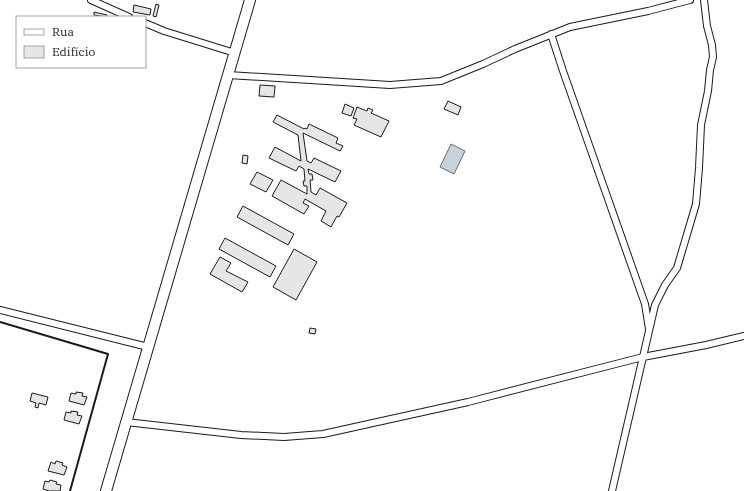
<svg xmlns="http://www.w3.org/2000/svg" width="744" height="491" font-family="'IBM Plex Serif',serif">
	<rect width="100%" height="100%" fill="#fff"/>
	<path fill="#c6d2dc" stroke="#6a6a6a" d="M451 144 465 151 454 174 440 167Z"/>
	<path fill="#e6e6e6" stroke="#1a1a1a" d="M156 4 159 5 156 17 153 16Z
		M134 5 151 9 150 15 133 12Z
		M94 12 107 15 106 17 94 15Z
		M260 85 275 86 274 97 259 96Z
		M448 101 461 107 458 115 444 109Z
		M345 104 354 108 351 116 342 113Z
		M357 107 367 111 368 108 373 110 371 113 389 121 381 137 354 125 357 119 353 118Z
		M277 115 304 129 305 128 307 129 309 124 338 138 336 143 343 146 340 151 303 133 307 161 311 163 314 158 341 171 335 182 308 169 309 174H312L313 180H310L311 192 316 195 320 188 347 203 339 217 337 216 331 227 321 221 326 211 305 199 303 203 309 206 304 214 272 196 281 180 307 194V186H304L303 181H305L304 169 299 166 296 171 269 158 275 147 301 161 298 135 273 122Z
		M243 155 248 156 247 164 242 163Z
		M257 172 273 180 266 192 250 184Z
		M243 206 294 234 288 245 237 217Z
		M225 238 276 266 270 277 219 249Z
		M294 249 317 262 296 300 273 287Z
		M220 257 231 263 226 271 248 282 242 292 210 274Z
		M310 328 316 329 315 334 309 333Z
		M76 392 83 393 82 396 87 397 84 405 69 401 71 393 76 394Z
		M32 393 48 397 46 405 39 403 38 408 35 407 36 403 30 401Z
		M71 411 78 412 77 415 82 416 79 424 64 420 66 412 71 413Z
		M56 461 63 463 62 465 67 467 64 475 48 471 51 462 55 464Z
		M50 480 57 482 56 484 61 485 60 491H49L43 489 45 481 49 482Z"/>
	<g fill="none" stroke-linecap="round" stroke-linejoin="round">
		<defs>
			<path id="minor" d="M91 0 129 17
				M145 23 164 31 235 53
				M551 34 563 71 645 304 649 329
				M228 75 390 85 441 81 483 64 515 49 570 27 648 11 690 0
				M0 310 148 347
				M126 422 241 435 284 437 323 434 468 402 643 357 706 345 744 336
				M612 491 655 305 665 285 677 268 696 204 699 168 701 125 708 91 710 70 713 57 712 45 707 26 704 0"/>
			<path id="trunk" d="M106 491 250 0"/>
		</defs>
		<use href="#minor" stroke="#1a1a1a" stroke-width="8"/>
		<use href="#trunk" stroke="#1a1a1a" stroke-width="12"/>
		<use href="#minor" stroke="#fff" stroke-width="6"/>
		<use href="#trunk" stroke="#fff" stroke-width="10"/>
		<path stroke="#1a1a1a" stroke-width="2" d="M0 322 108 354 70 491"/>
	</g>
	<rect x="16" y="16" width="130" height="52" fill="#ffffff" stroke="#a3a3a3"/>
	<rect x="24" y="29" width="20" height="6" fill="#ffffff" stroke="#a3a3a3"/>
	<text x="52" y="36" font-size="12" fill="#1a1a1a">Rua</text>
	<rect x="24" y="46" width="20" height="12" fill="#e6e6e6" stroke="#a3a3a3"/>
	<text x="52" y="56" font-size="12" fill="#1a1a1a">Edifício</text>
</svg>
